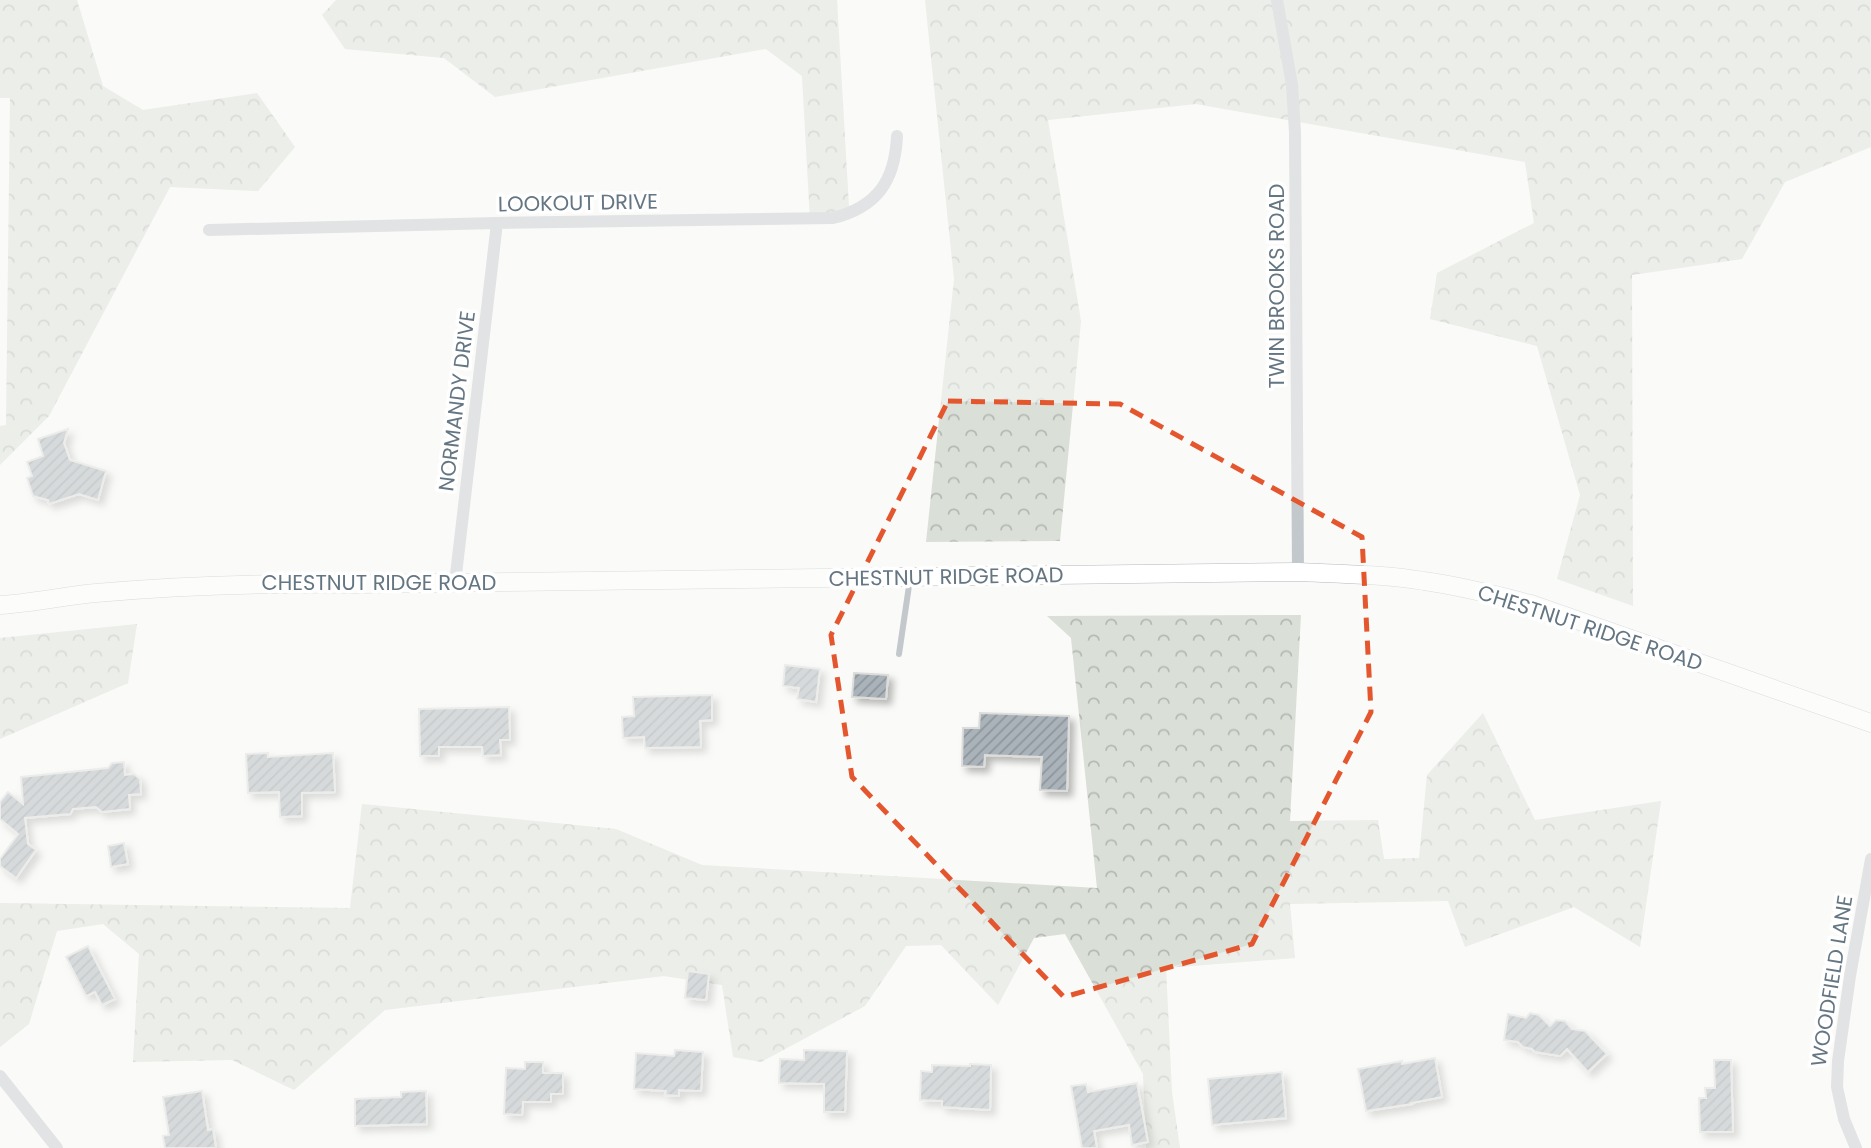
<svg xmlns="http://www.w3.org/2000/svg" width="1871" height="1148" font-family="Poppins,sans-serif">
	<defs>
		<pattern id="forest-crowns" width="20" height="18" patternUnits="userSpaceOnUse" patternTransform="scale(1.75)"><rect width="20" height="18" fill="#dadfd7"/><path d="M2 6a3 3 0 1 1 6 0M12 15a3 3 0 1 1 6 0" fill="none" stroke="#b4b9b4"/></pattern>
		<pattern id="building-hatch" width="6" height="6" patternUnits="userSpaceOnUse" patternTransform="scale(1.75)"><rect width="6" height="6" fill="#aab3b9"/><path d="M-1 1l2-2M0 6l6-6M5 7l2-2" fill="none" stroke="#8e969c"/></pattern>
		<filter id="shadow"><feDropShadow dx="5" dy="5" stdDeviation="3.5" flood-color="#0004"/></filter>
	</defs>
	<rect width="100%" height="100%" fill="#fafaf8"/>
	<path fill="url(#forest-crowns)" d="M0 0H77L103 86 143 110 257 93 295 147 258 191 170 187 49 416 0 465V426L6 425 10 98H0Z
		M336 0H837L849 207 810 220 802 76 766 49 495 97 444 58 345 49 322 15Z
		M925 0H1871V147L1785 182 1742 259 1632 275 1633 606 1557 579 1580 495 1537 346 1430 319 1437 273 1534 223 1525 162 1196 104 1048 120 1081 321 1060 541 926 542 954 279Z
		M1301 615 1290 821 1378 820 1384 859 1419 858 1427 775 1483 713 1535 820 1661 801 1640 947 1574 907 1465 947 1448 901 1290 904 1295 958 1166 968 1172 1092 1180 1148H1146L1143 1074 1065 934 1034 938 998 1005 941 945 906 946 865 1006 761 1062 733 1057 722 985 664 976 385 1010 294 1090 232 1060 133 1062 139 954 103 924 57 931 29 1024 0 1047V903L350 908 362 804 616 829 702 865 1097 888 1071 638 1047 616Z
		M137 624 128 683 0 739V638Z"/>
	<path fill="url(#building-hatch)" stroke="#dcdcda" stroke-width="2" filter="url(#shadow)" d="M68 429 64 443 70 460 106 471 98 500 79 494 49 504 48 500 33 496 27 478 32 476 27 462 43 456 38 439Z
		M785 665 820 669 816 702 797 699 799 688 783 686Z
		M854 673 888 675 886 699 852 697Z
		M712 695V720L700 721 701 747 645 748 644 737 623 738 622 717 634 716 633 697Z
		M509 707 510 740H500L501 755 483 756 482 747H439V756H420L419 709Z
		M980 713 1069 716 1067 791 1040 790 1042 757 985 755 984 767 962 766 963 728H979Z
		M268 753V757L333 753 335 792 302 793V816L280 817 279 792 248 793 246 754Z
		M124 762 125 775 134 774 140 779 141 794 129 795 130 809 102 812 96 807 73 809 70 814 25 818 28 844 36 850 16 878 0 866V859L18 834 0 819V802L8 792 23 804 21 777 108 768 112 763Z
		M124 843 128 864 111 867 108 846Z
		M88 946 115 999 102 1005 95 992 86 996 66 957Z
		M688 971 709 974 706 1000 685 998Z
		M1530 1013 1539 1015 1550 1026 1556 1020 1565 1021 1572 1029 1585 1031 1607 1054 1588 1072 1567 1049 1560 1056 1535 1052 1532 1049 1523 1047 1518 1042 1504 1040 1508 1014 1526 1018Z
		M675 1050 703 1052 701 1091 679 1090V1096L665 1095 666 1091 634 1089 636 1053 674 1056Z
		M804 1050 847 1051 845 1112H824V1084L779 1083 780 1059 804 1060Z
		M1435 1058 1442 1097 1411 1103 1412 1104 1366 1111 1358 1069 1402 1061V1064Z
		M1714 1060H1731L1733 1132H1700L1699 1098H1706L1705 1088H1715Z
		M525 1062H543V1073H563V1094H551V1102H523L522 1115 504 1114 506 1068 525 1069Z
		M970 1064 991 1065 990 1110 942 1107V1101L920 1100 921 1071 932 1072V1065L970 1066Z
		M1282 1072 1286 1118 1212 1125 1208 1079Z
		M1137 1083 1148 1142 1132 1145 1129 1125 1094 1131 1097 1148H1082L1071 1086 1086 1084 1088 1092Z
		M202 1091 208 1130 213 1129 216 1148H165L163 1136 169 1135 163 1097Z
		M426 1091 427 1124 355 1126V1099L401 1097V1092Z"/>
	<g fill="none" stroke-linecap="round" stroke-linejoin="round">
		<defs>
			<path id="secondary" d="M0 605C32 603 64 596 96 593 184 585 271 583 359 584L1298 572C1340 574 1382 574 1424 581 1460 586 1496 595 1531 604L1871 723"/>
		</defs>
		<use href="#secondary" stroke="#b3babf" stroke-width="19"/>
		<path stroke="#c3c8cc" stroke-width="6" d="M899 654 910 579"/>
		<path stroke="#c3c8cc" stroke-width="12" d="M1277 0 1292 85 1295 132 1298 572
			M209 230 497 223 833 218C877 207 895 181 897 136
			M455 583 497 223
			M0 1076 57 1148
			M1856 1148 1844 1119 1837 1087 1838 1061 1850 976 1871 859"/>
		<use href="#secondary" stroke="#fff" stroke-width="18"/>
	</g>
	<path d="M0 0H1871V1148H0ZM948 401 1120 404 1362 537 1371 712 1252 944 1064 997 852 777 831 635Z" fill="#fafaf8" fill-opacity=".55" fill-rule="evenodd"/>
	<path fill="none" stroke="#e4572e" stroke-width="5" stroke-dasharray="14 9" stroke-linejoin="round" d="M948 401 1120 404 1362 537 1371 712 1252 944 1064 997 852 777 831 635Z"/>
	<g text-anchor="middle" stroke-width="7" stroke-linejoin="round" paint-order="stroke">
		<g font-size="21" fill="#657683" stroke="#fff">
			<text transform="translate(578 203) rotate(-1)" y="7">LOOKOUT DRIVE</text>
			<text transform="translate(1277 286) rotate(-90)" y="7">TWIN BROOKS ROAD</text>
			<text transform="translate(457 401) rotate(-83)" y="7">NORMANDY DRIVE</text>
			<text transform="translate(946 577) rotate(-1)" y="7">CHESTNUT RIDGE ROAD</text>
			<text x="379" y="590">CHESTNUT RIDGE ROAD</text>
			<text transform="translate(1590 628) rotate(18)" y="7">CHESTNUT RIDGE ROAD</text>
			<text transform="translate(1832 981) rotate(-81)" y="7">WOODFIELD LANE</text>
		</g>
	</g>
</svg>
